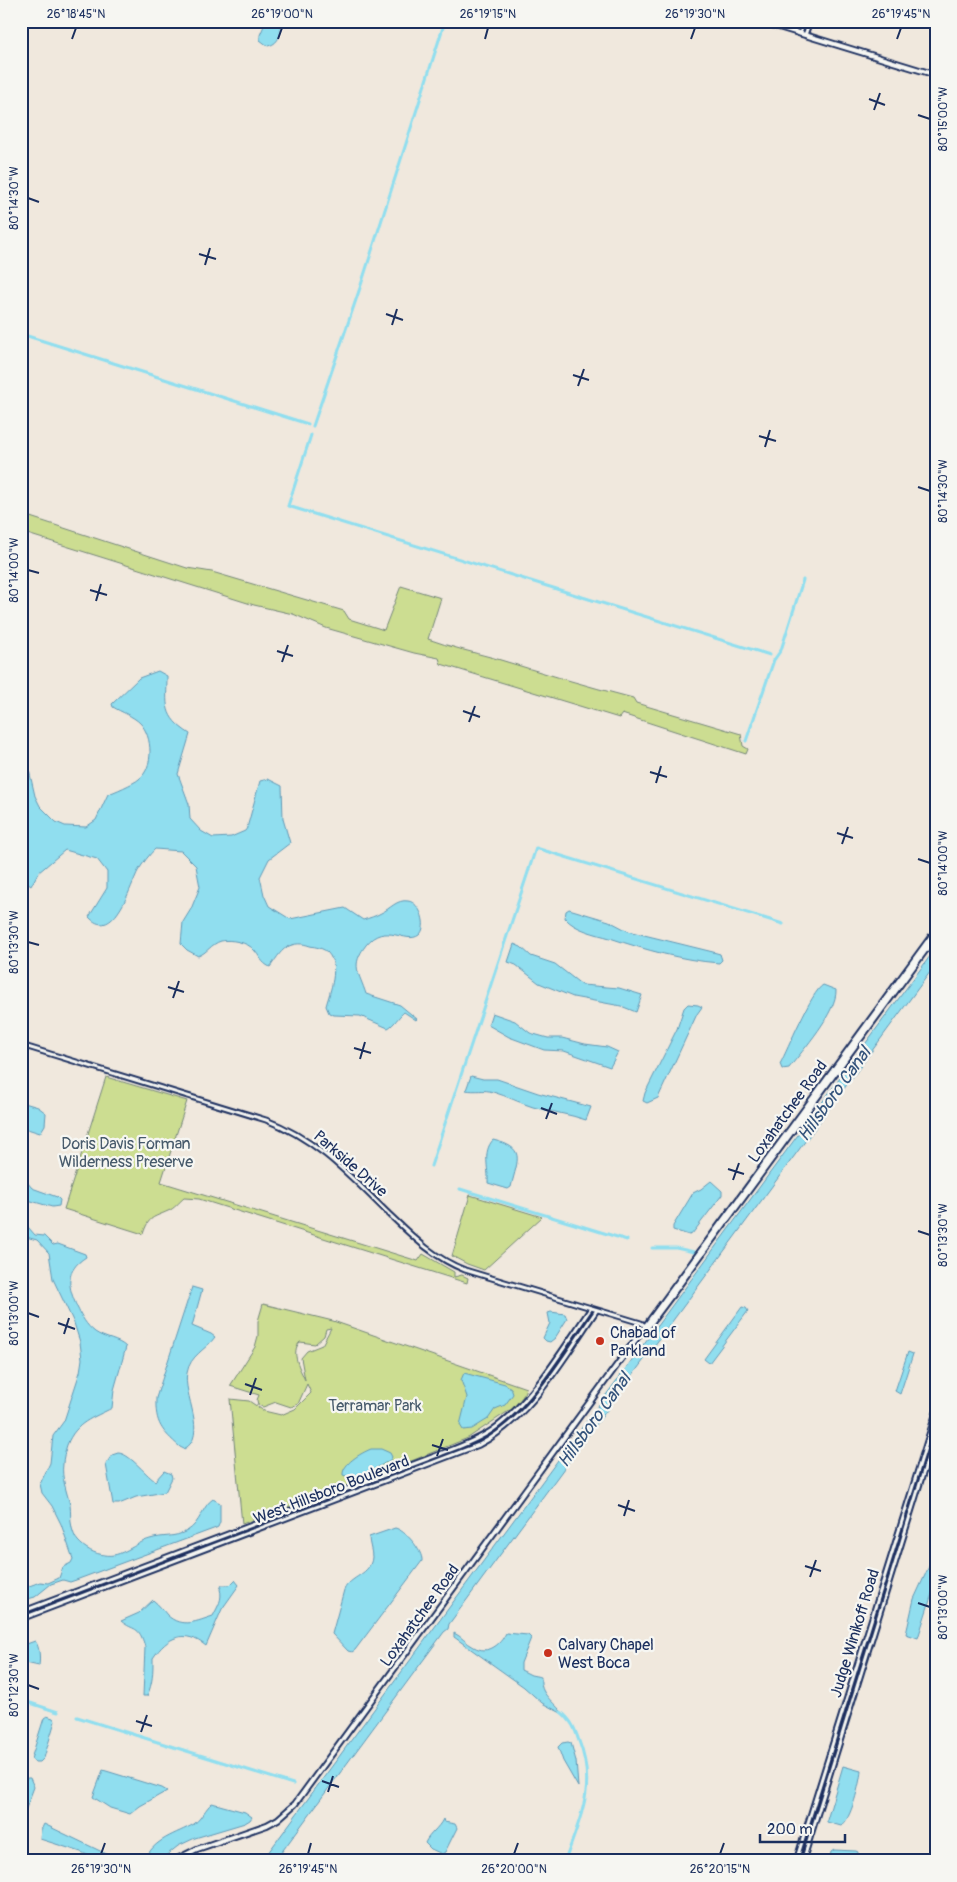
<svg xmlns="http://www.w3.org/2000/svg" width="957" height="1882" font-family="Pangolin,sans-serif">
	<rect width="100%" height="100%" fill="#f0e8dd"/>
	<filter id="ink" filterUnits="userSpaceOnUse"><feTurbulence type="fractalNoise" baseFrequency=".02" numOctaves="2"/><feDisplacementMap in="SourceGraphic" scale="10" xChannelSelector="R" yChannelSelector="G"/><feConvolveMatrix kernelMatrix="1 2 1 2 8 2 1 2 1" color-interpolation-filters="sRGB"/></filter>
	<g filter="url(#ink)">
		<path fill="#ccdd91" stroke="#748678" fill-rule="evenodd" d="M21 514 187 568 212 572 344 611 349 619 384 630 401 586 441 598 428 639C450 647 472 652 494 658 540 672 586 686 633 698L636 703 741 734 743 746 748 749 746 754 622 714 619 718 441 664 439 658 414 653 326 628 293 614 254 605 21 532Z
			M106 1077 187 1101 161 1182 418 1261 423 1254 454 1272V1277L462 1275 468 1278 467 1283 199 1199 184 1198C179 1202 174 1209 168 1211 153 1218 149 1216 143 1234L64 1209Z
			M470 1195 542 1217 484 1270 467 1264 452 1256Z
			M263 1304 333 1321 526 1388 523 1396 513 1408 468 1438 394 1468 242 1524 230 1399 249 1401 264 1411 281 1415 295 1409 311 1393 307 1384 298 1404 291 1407 276 1402 263 1407 258 1405 257 1400 259 1395 230 1386 255 1347 258 1336V1321ZM331 1328 322 1345 307 1351 301 1358 305 1380C300 1369 290 1352 300 1342L315 1344 324 1336 326 1329Z"/>
		<path fill="#90deef" stroke="#6198b5" d="M266 21H282C280 32 281 43 268 46L260 40V35Z
			M158 671 167 676C167 705 162 716 190 734L178 774 189 804 190 819 201 831 213 838 231 837 245 831 247 828 260 781 268 779 282 786 283 819 290 843 269 859 260 877 264 895 269 906 290 919 345 908 363 920C369 918 376 916 381 913 390 909 397 899 408 901 420 902 429 927 419 935 406 945 385 921 366 945 350 966 359 972 366 994L400 1005 417 1019 416 1020 404 1012C398 1017 394 1025 388 1028L360 1016 334 1015 329 1013 326 1006C330 991 340 967 328 953 324 948 315 947 310 946 302 943 295 943 287 947 279 952 275 961 270 967 261 963 260 956 254 950 248 942 230 939 221 941 211 944 207 953 198 956L187 950 181 944 183 922 191 909 200 887 196 866 181 851 155 849C149 855 143 863 138 871 131 884 114 944 89 917L107 888V872L97 859 65 850 38 873 31 886 21 879V746L24 748 35 796 40 806 56 822 65 826 86 827 96 820 108 794C112 793 135 783 139 779 154 768 153 736 140 723 133 716 121 712 113 707L112 704 139 678Z
			M569 909 609 921 628 931 713 952 720 954 722 960 719 963C681 960 646 950 610 938 596 934 575 930 565 918L566 911Z
			M514 944 521 947 531 956 555 964 582 985 619 988 642 995 636 1012 621 1006 573 997 539 983 516 965 508 962Z
			M936 948V964L449 1624 448 1629 444 1632 275 1861H262Z
			M823 985 836 990C837 1012 803 1050 789 1068L782 1069 780 1064C788 1049 811 992 823 985Z
			M688 1004 698 1005 702 1007 697 1014 658 1098 647 1103 643 1101 645 1093 677 1029 684 1008Z
			M492 1013 515 1021 530 1033 548 1038H562L585 1044 607 1047 618 1052 610 1067 564 1051 544 1050 509 1037 488 1025Z
			M471 1076 483 1079H497L538 1093 591 1107 586 1120C569 1114 551 1112 533 1107 520 1103 507 1096 493 1092 484 1089 475 1092 466 1090Z
			M21 1102 38 1107 46 1113 45 1125 40 1133 21 1127Z
			M493 1140C526 1148 518 1158 511 1187L508 1189 488 1183C489 1168 482 1152 493 1140Z
			M21 1175 32 1188 57 1197 60 1200 59 1206 52 1207 21 1198Z
			M711 1181 722 1191V1195L692 1234 689 1235 673 1230V1226L693 1193 701 1189Z
			M21 1219 35 1235 44 1236 53 1245 58 1244 85 1254 86 1257C64 1271 68 1287 77 1307 82 1317 86 1325 95 1332 105 1339 118 1339 126 1347L114 1390 112 1408C93 1418 76 1422 67 1445 65 1451 63 1458 63 1464 61 1478 67 1492 70 1505 71 1512 70 1520 72 1528 73 1532 75 1538 78 1541 85 1549 95 1554 105 1555 121 1558 135 1543 150 1539 163 1535 174 1538 187 1531 201 1523 202 1506 213 1499L220 1503V1522L218 1527 216 1528 76 1580 70 1582 63 1580 51 1584 35 1597 21 1601V1589L40 1582 48 1583 59 1578 63 1567 71 1563 73 1559 61 1524 52 1506 42 1493 40 1484 50 1463 53 1436 64 1421 80 1372 82 1359 80 1342 74 1323 53 1279 49 1253 37 1240 26 1237H21Z
			M192 1287 202 1290 192 1326 211 1334 215 1337C206 1350 190 1355 187 1373 182 1393 209 1436 184 1449L180 1447C162 1431 155 1424 156 1398Z
			M742 1307 746 1308 748 1311 709 1363 704 1359Z
			M551 1312 565 1314 567 1319 555 1338 550 1342 546 1341 543 1338 550 1323 548 1313Z
			M908 1352 913 1354 900 1394 895 1391Z
			M464 1373 505 1384 511 1388 513 1394 505 1405 495 1409 488 1419 472 1429 463 1430 460 1425 467 1397 461 1380Z
			M371 1449H381L390 1453 392 1457 390 1460C378 1467 358 1481 343 1475 342 1464 361 1453 371 1449Z
			M118 1453C129 1453 144 1473 155 1481L164 1471 171 1474 172 1478 165 1492 136 1497 119 1504H113L106 1464 112 1455Z
			M395 1528C405 1530 423 1551 422 1561L355 1650 352 1652 348 1651 332 1634 344 1590C350 1576 371 1575 372 1557 372 1550 369 1544 369 1537Z
			M936 1551V1581L918 1638 906 1634 914 1599Z
			M235 1580 239 1585 222 1609 206 1646C185 1629 168 1636 153 1658 153 1672 153 1683 147 1696H143L145 1647C139 1624 134 1632 121 1621L139 1613 153 1600C159 1605 162 1609 167 1615 182 1629 197 1621 213 1616 218 1606 223 1599 220 1589L222 1585H230Z
			M454 1633C461 1636 466 1643 474 1647 488 1655 500 1645 506 1633L528 1635 531 1638 521 1663V1670L531 1675 541 1677C539 1695 554 1701 563 1714L542 1703 524 1687 454 1637Z
			M35 1641C40 1647 40 1659 39 1666L21 1662V1646Z
			M47 1716 53 1718 55 1721 44 1758 40 1762H35L31 1759 44 1718Z
			M568 1742 571 1743 576 1761 578 1787 563 1761 558 1747 562 1743Z
			M843 1766 861 1771C860 1783 851 1820 841 1826L827 1822V1820Z
			M103 1770 162 1788 167 1791 140 1806 130 1814 110 1808 93 1797Z
			M27 1778H30L34 1787 21 1822C21 1809 17 1787 27 1778Z
			M212 1803 245 1812 252 1817 250 1820 245 1823 195 1838 178 1846 159 1861H145C152 1839 177 1834 194 1824 202 1818 205 1809 212 1803Z
			M443 1819 444 1822 455 1824 457 1828 445 1852 442 1854 431 1849 425 1843C429 1834 439 1828 443 1819Z
			M44 1824 121 1861H100L81 1852 40 1839 41 1830Z
			M834 1850 856 1851 858 1852 857 1861H833L830 1857 831 1852Z"/>
		<g fill="none" stroke-linecap="round" stroke-linejoin="round">
			<path stroke="#90deef" stroke-width="3" d="M21 334 308 424
				M313 426 361 285 445 21
				M311 435 288 506 770 655
				M746 741 774 660 781 650 803 580
				M431 1166 536 848 783 924
				M460 1189 627 1240
				M652 1248H676L694 1252
				M21 1700 58 1712
				M561 1712C572 1721 575 1729 579 1741 597 1787 580 1818 565 1861
				M77 1717 293 1784"/>
			<defs>
				<path id="tertiary" d="M800 34 804 21
					M805 35 810 21
					M21 1045 266 1120C317 1139 351 1177 389 1214 413 1237 434 1258 465 1270L641 1323 647 1327
					M21 1612 440 1454C458 1447 476 1441 492 1430 531 1403 564 1347 591 1308
					M21 1619 479 1445C532 1417 564 1358 597 1310
					M796 1861 936 1412
					M803 1861 936 1432"/>
				<path id="secondary" d="M759 21 936 75
					M642 1331 647 1328 671 1296 936 936
					M173 1861 197 1849 267 1825 278 1819 295 1804 936 930"/>
			</defs>
			<use href="#tertiary" stroke="#1b2f5e" stroke-width="7"/>
			<use href="#secondary" stroke="#1b2f5e" stroke-width="8"/>
			<use href="#tertiary" stroke="#f6f6f2" stroke-width="3"/>
			<use href="#secondary" stroke="#f6f6f2" stroke-width="4"/>
		</g>
	</g>
	<path fill="none" stroke="#1b2f5e" stroke-width="2" d="M72 39 76 28M278 39 282 28M485 39 488 28M691 39 695 28M897 39 901 28M869 99 885 105M874 110 880 93M918 115 930 119M28 198 39 202M199 254 216 259M205 265 210 248M386 314 403 320M392 325 397 309M573 375 589 380M578 386 584 369M759 436 776 441M765 447 770 430M918 487 930 491M28 570 39 573M90 590 107 595M96 601 101 584M277 651 293 656M282 662 288 645M463 711 480 717M469 722 475 706M650 772 667 777M656 783 661 766M837 833 853 838M842 844 848 827M918 859 930 863M28 942 39 945M168 987 184 992M173 998 179 981M354 1048 371 1053M360 1059 365 1042M541 1108 557 1114M546 1119 552 1103M728 1169 744 1174M733 1180 739 1163M918 1231 930 1235M28 1313 39 1317M58 1323 75 1329M64 1334 69 1318M245 1384 262 1390M250 1395 256 1378M432 1445 448 1450M437 1456 443 1439M618 1505 635 1511M624 1516 629 1500M805 1566 821 1571M810 1577 816 1560M918 1603 930 1607M28 1685 39 1689M136 1721 152 1726M141 1732 147 1715M322 1781 339 1787M328 1792 333 1776M101 1854 105 1843M308 1854 311 1843M514 1854 518 1843M720 1854 724 1843"/>
	<g fill="#c8321e" stroke="#f6f6f2" stroke-width="2">
		<circle cx="600" cy="1341" r="5"/>
		<circle cx="548" cy="1653" r="5"/>
	</g>
	<g text-anchor="middle" stroke-width="4.5" stroke-linejoin="round" paint-order="stroke">
		<g font-size="16" fill="#1b2f5e" stroke="#f6f6f2">
			<text transform="translate(787 1111) rotate(-54)" y="6">Loxahatchee Road</text>
			<text transform="translate(351 1163) rotate(41)" y="6">Parkside Drive</text>
			<text transform="translate(331 1489) rotate(-21)" y="6">West Hillsboro Boulevard</text>
			<text transform="translate(419 1615) rotate(-54)" y="6">Loxahatchee Road</text>
			<text transform="translate(854 1633) rotate(-73)" y="6">Judge Winikoff Road</text>
		</g>
		<g font-size="16" fill="#475a6b" stroke="#f6f6f2">
			<text x="126" y="1149">Doris Davis Forman<tspan x="126" dy="18">Wilderness Preserve</tspan></text>
			<text x="375" y="1411">Terramar Park</text>
		</g>
		<g font-size="16" fill="#1b2f5e" stroke="#f6f6f2" text-anchor="start">
			<text x="610" y="1338">Chabad of<tspan x="610" dy="18">Parkland</tspan></text>
			<text x="558" y="1650">Calvary Chapel<tspan x="558" dy="18">West Boca</tspan></text>
		</g>
		<g font-size="18" font-style="italic" fill="#32527b" stroke="#f6f6f2">
			<text transform="translate(834 1094) rotate(-54)" y="6">Hillsboro Canal</text>
			<text transform="translate(594 1420) rotate(-54)" y="6">Hillsboro Canal</text>
		</g>
	</g>
	<rect width="957" height="1882" fill="none" stroke="#f6f6f2" stroke-width="55"/>
	<path d="M760 1834v8h85v-8" fill="none" stroke="#1b2f5e" stroke-width="2.5"/>
	<text x="767" y="1834" font-size="15" fill="#1b2f5e" stroke="#f6f6f2" stroke-width="4" paint-order="stroke">200 m</text>
	<rect x="28" y="28" width="902" height="1826" fill="none" stroke="#1b2f5e" stroke-width="2"/>
	<g font-size="12" text-anchor="middle" fill="#1b2f5e">
		<text x="76" y="18">26°18'45"N</text>
		<text x="282" y="18">26°19'00"N</text>
		<text x="488" y="18">26°19'15"N</text>
		<text x="695" y="18">26°19'30"N</text>
		<text x="901" y="18">26°19'45"N</text>
		<text transform="translate(943 119) rotate(-90)" y="4">80°15'00"W</text>
		<text transform="translate(14 198) rotate(-90)" y="4">80°14'30"W</text>
		<text transform="translate(943 491) rotate(-90)" y="4">80°14'30"W</text>
		<text transform="translate(14 570) rotate(-90)" y="4">80°14'00"W</text>
		<text transform="translate(943 863) rotate(-90)" y="4">80°14'00"W</text>
		<text transform="translate(14 942) rotate(-90)" y="4">80°13'30"W</text>
		<text transform="translate(943 1235) rotate(-90)" y="4">80°13'30"W</text>
		<text transform="translate(14 1313) rotate(-90)" y="4">80°13'00"W</text>
		<text transform="translate(943 1607) rotate(-90)" y="4">80°13'00"W</text>
		<text transform="translate(14 1685) rotate(-90)" y="4">80°12'30"W</text>
		<text x="101" y="1873">26°19'30"N</text>
		<text x="308" y="1873">26°19'45"N</text>
		<text x="514" y="1873">26°20'00"N</text>
		<text x="720" y="1873">26°20'15"N</text>
	</g>
</svg>
